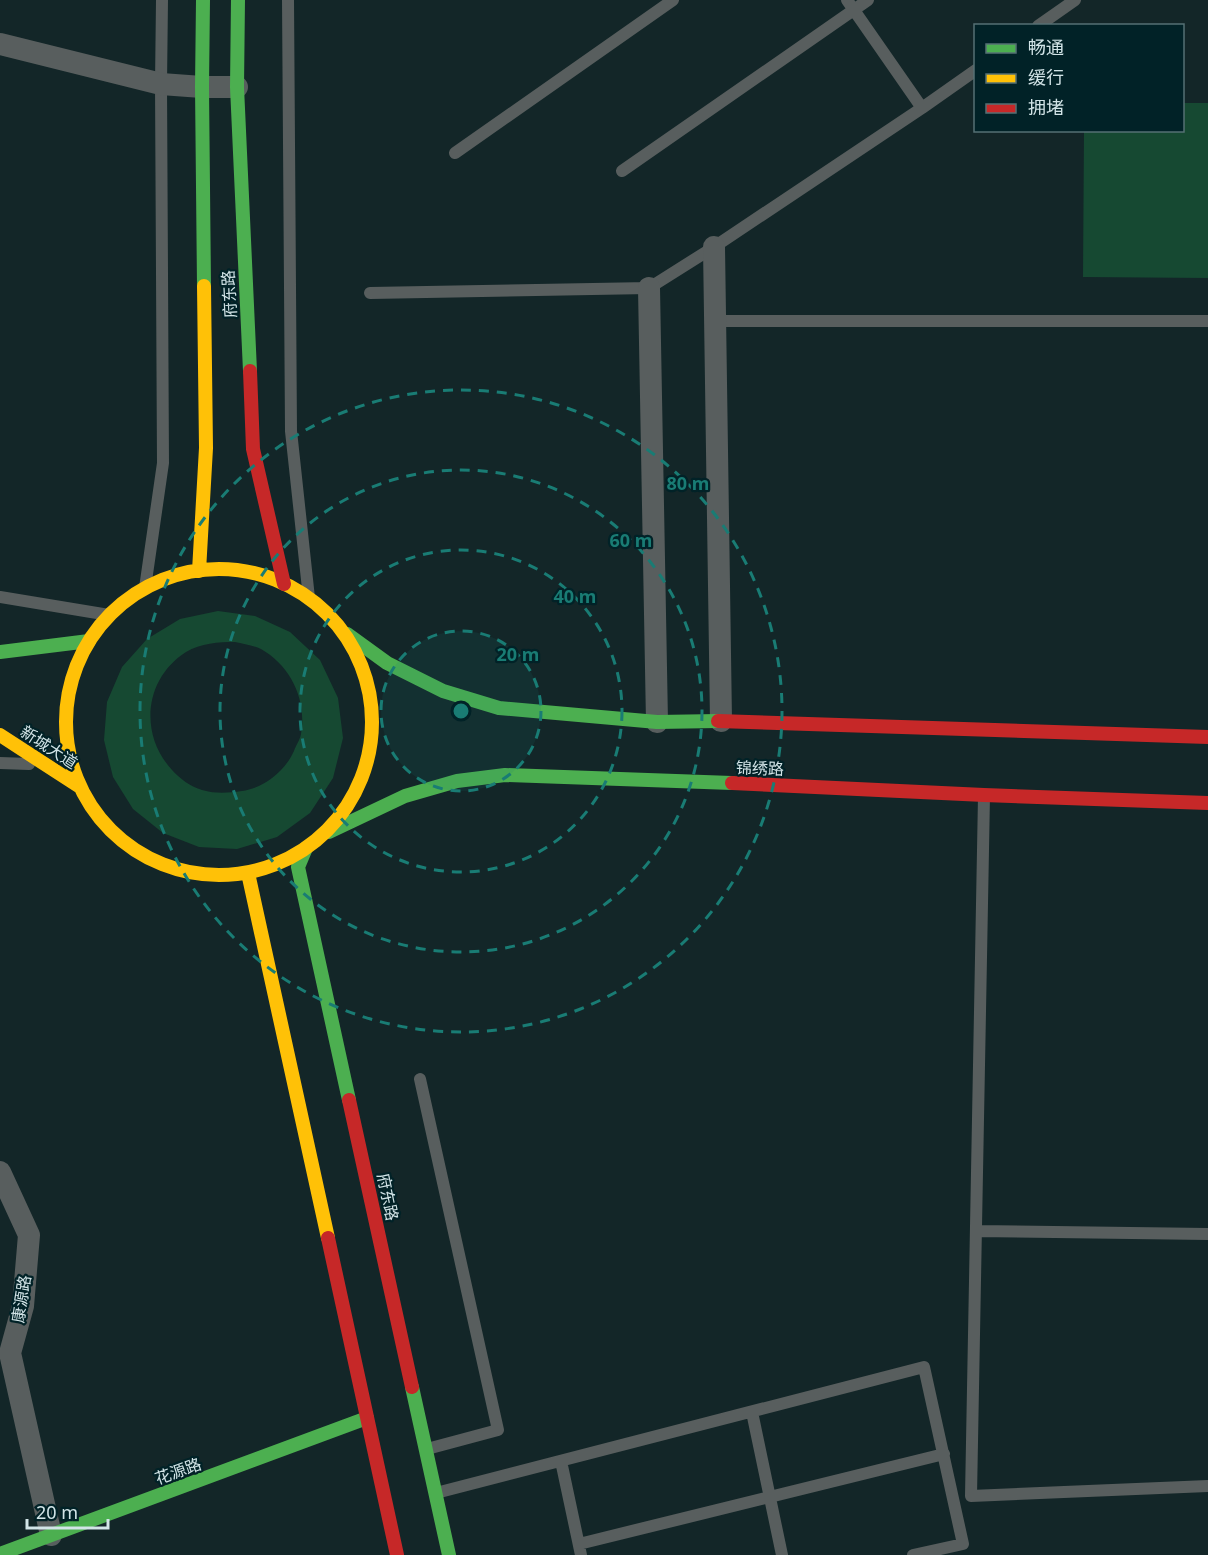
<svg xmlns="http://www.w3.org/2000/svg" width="1208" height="1555" font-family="'Noto Sans','Noto Sans SC',sans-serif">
	<rect width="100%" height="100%" fill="#132628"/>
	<path fill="#164932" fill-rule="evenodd" d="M1183 103H1208V278L1083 277 1084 131 1182 130Z
		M218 611 255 616 290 632 320 660 338 698 343 738 333 778 310 813 277 837 237 849 199 847 163 833 133 809 113 777 104 740 107 702 122 667 147 639 180 619ZM235 642C243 644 253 645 261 649 291 666 307 700 301 734 300 740 296 745 294 751 285 771 264 788 242 791 228 793 216 794 202 790 191 787 179 778 172 770 139 734 144 679 186 652 201 643 218 642 235 642Z"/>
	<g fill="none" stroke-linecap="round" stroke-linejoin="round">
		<path stroke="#585e5e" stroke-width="12" d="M288 0 291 431 309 598
			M847 0 922 108
			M1038 26 1075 0
			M455 153 673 0
			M622 171 868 0
			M370 293 649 288 714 247 922 108 976 70
			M716 321H1208
			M145 588 163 463 161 84 162 0
			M0 597 109 615
			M0 763 29 764
			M984 796 971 1496 1208 1486
			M420 1079 498 1430 427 1449
			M976 1231 1208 1234
			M752 1412 782 1555
			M561 1461 581 1555
			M436 1493 924 1367 963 1544 913 1555
			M579 1544 944 1454"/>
		<path stroke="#585e5e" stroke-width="22" d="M0 44 161 84 202 87H237
			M714 247 721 721
			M649 288 657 722
			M0 1172 29 1235 23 1306 10 1353 51 1535"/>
		<path stroke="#4caf50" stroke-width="14" d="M203 0 202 87 204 286
			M238 0 237 87 250 371
			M347 634 387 663 443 691 499 708 657 722 718 721
			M0 652 89 641
			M329 832 405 796 457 781 505 775 732 783
			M306 848 298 867 349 1100
			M412 1387 449 1555
			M0 1554 367 1418"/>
		<path stroke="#ffc107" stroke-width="14" d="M66 722a153 153 0 1 1 306 0a153 153 0 1 1-306 0Z
			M199 571 206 448 204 286
			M0 735 80 787
			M248 873 328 1238"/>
		<path stroke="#c62828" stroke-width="14" d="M250 371 253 449 284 584
			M718 721 1208 737
			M732 783 984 795 1208 803
			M349 1100 412 1387
			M328 1238 397 1555"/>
	</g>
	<circle cx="461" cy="711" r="80" fill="#197c74" fill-opacity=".12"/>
	<g fill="none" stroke="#197c74" stroke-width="3" stroke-dasharray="10 8">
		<circle cx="461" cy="711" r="80"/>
		<circle cx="461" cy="711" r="161"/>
		<circle cx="461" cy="711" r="241"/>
		<circle cx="461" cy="711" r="321"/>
	</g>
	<g text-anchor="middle" stroke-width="4.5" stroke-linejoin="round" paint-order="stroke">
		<g font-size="16" fill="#d2e4e7" stroke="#012227">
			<text transform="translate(229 294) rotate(-93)" y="6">府东路</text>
			<text transform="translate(49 747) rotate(33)" y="6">新城大道</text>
			<text transform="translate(760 768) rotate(2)" y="6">锦绣路</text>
			<text transform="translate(388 1197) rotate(78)" y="6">府东路</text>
			<text transform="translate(21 1299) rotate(-81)" y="6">康源路</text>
			<text transform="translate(178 1471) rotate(-20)" y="6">花源路</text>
		</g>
	</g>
	<circle cx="461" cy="711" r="9" fill="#197c74" stroke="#012227" stroke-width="3"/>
	<g font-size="18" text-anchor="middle" font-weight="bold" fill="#197c74" stroke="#012227" stroke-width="4.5" stroke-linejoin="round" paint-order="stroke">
		<text x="688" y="490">80 m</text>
		<text x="631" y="547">60 m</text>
		<text x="575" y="603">40 m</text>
		<text x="518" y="661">20 m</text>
	</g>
	<rect x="974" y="24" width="210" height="108" fill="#012227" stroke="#557074" stroke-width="1.5"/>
	<rect x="986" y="44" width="30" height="9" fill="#4caf50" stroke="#557074" stroke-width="1.5"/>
	<text x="1028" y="54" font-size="18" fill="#d2e4e7">畅通</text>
	<rect x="986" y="74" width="30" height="9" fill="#ffc107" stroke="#557074" stroke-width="1.5"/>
	<text x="1028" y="84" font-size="18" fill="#d2e4e7">缓行</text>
	<rect x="986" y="104" width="30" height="9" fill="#c62828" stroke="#557074" stroke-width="1.5"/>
	<text x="1028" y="114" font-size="18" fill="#d2e4e7">拥堵</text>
	<path d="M27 1519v9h81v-9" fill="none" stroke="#d2e4e7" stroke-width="3"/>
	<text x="36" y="1519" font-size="18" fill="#d2e4e7" stroke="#012227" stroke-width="4.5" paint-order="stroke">20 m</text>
</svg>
